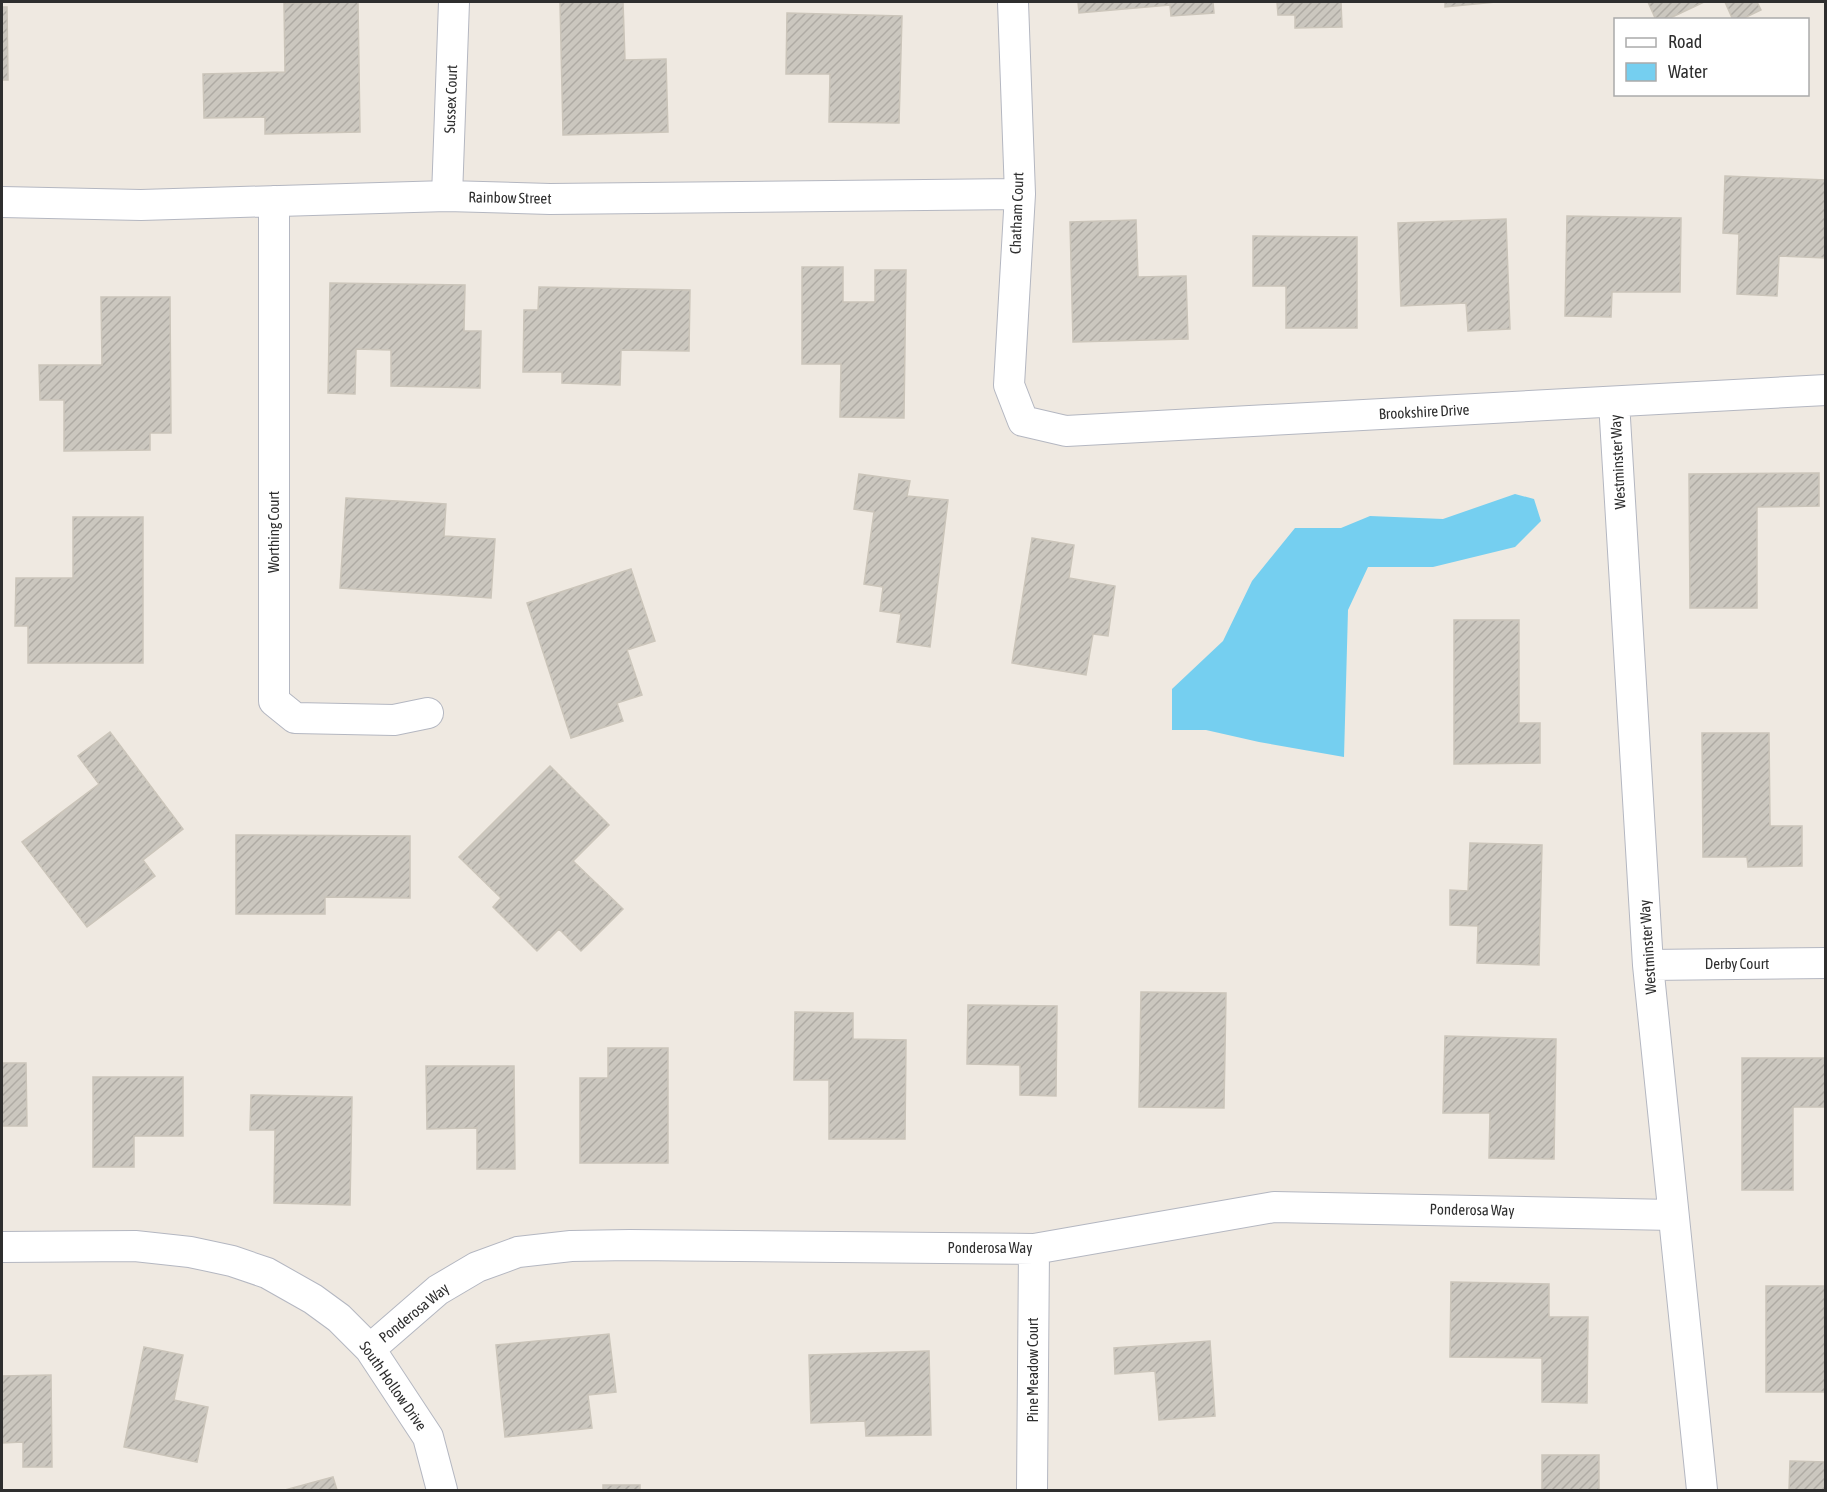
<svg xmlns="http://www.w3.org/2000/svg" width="1827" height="1492" font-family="'Asap Condensed',sans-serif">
	<defs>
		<pattern id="building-hatch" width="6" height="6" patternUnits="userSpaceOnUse" patternTransform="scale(1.5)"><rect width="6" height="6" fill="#cbc7bf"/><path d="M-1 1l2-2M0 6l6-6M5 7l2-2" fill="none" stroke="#afaba4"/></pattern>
	</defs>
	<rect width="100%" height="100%" fill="#efe9e1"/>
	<path fill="#75cff0" d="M1515 494 1534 499 1541 521 1515 547 1433 567H1368L1348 610 1344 757 1259 742 1206 730H1172V689L1223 641 1252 581 1295 528H1341L1370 516 1443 519Z"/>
	<path fill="url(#building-hatch)" stroke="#cbc5ba" stroke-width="1.5" d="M358 2 360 132 265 134V117L204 118 203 74 285 72 284 3Z
		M560 2H623L625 60 666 59 668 132 563 135Z
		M1078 2H1213L1214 13 1171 16 1170 5 1079 13Z
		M1277 2H1341L1342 27 1295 28V15H1278Z
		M1445 2H1496L1445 7Z
		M1648 2H1704L1666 20H1656Z
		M1725 2H1757L1761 10 1740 20H1733Z
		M2 7H7L8 80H2Z
		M787 13 902 16 899 123 829 122 830 74H786Z
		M1725 176 1826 180V258L1779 256 1777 296 1737 294 1739 234 1723 233Z
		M1567 216 1681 218 1680 292H1612L1611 317 1565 316Z
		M1506 219 1510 329 1468 331 1466 303 1401 306 1398 223Z
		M1136 220 1138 277 1186 276 1188 339 1073 342 1070 222Z
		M1253 236 1357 237V328H1286V286H1253Z
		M802 267H843V302H875V270H906L904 418 840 417 841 364H802Z
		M330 283 465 285 464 331H481L480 388 391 386V350L356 349 355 394 328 393Z
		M539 287 690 290 689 351 621 350 620 385 562 383V372H523L524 310H538Z
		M101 297H170L171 433H150V450L64 451V400H40L39 365H102Z
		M1819 473V506L1757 507V608H1690L1689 474Z
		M859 474 910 481 907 496 948 500 930 647 897 642 901 614 880 611 883 587 864 584 874 512 854 509Z
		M346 498 446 504 444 536 495 539 491 598 340 588Z
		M73 517H143V663H28V626H15L16 578H73Z
		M1032 538 1074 545 1069 578 1115 586 1108 636 1093 634 1086 675 1012 663Z
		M631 569 655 641 627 650 642 695 617 703 623 721 571 738 527 603Z
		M1454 620H1519V723H1540V763L1454 764Z
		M110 732 183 829 143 860 155 876 87 927 22 842 99 784 78 756Z
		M1702 733H1769L1770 826H1802V866L1748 867 1747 857H1703Z
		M550 766 609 825 573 861 623 909 581 951 559 929 537 951 493 907 501 898 459 857Z
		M236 835 410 836V898L325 897V914H236Z
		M1470 843 1542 845 1539 965 1477 963 1478 926 1450 925V890L1468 891Z
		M1141 992 1226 993 1224 1108 1139 1107Z
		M968 1005 1057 1006 1056 1096 1020 1095V1065L967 1064Z
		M795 1012 853 1013V1039L906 1040 905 1139H829V1080H794Z
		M1445 1036 1556 1039 1554 1159 1489 1158 1490 1113H1443Z
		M608 1048H668V1163H580V1078H608Z
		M1742 1058H1826V1107H1793V1190H1742Z
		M2 1063H26L27 1126H2Z
		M426 1066H514L515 1169H477V1128L427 1129Z
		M93 1077H183V1136H134V1167H93Z
		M251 1095 352 1097 350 1205 274 1203 275 1130H250Z
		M1451 1282 1549 1284V1317H1588L1587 1403 1542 1402V1358L1450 1357Z
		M1766 1286H1826V1392H1766Z
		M609 1334 616 1392 588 1395 592 1428 505 1437 496 1345Z
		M1210 1341 1215 1416 1159 1420 1155 1371 1115 1374 1114 1348Z
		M144 1347 183 1355 174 1400 208 1407 197 1462 124 1447Z
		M929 1351 931 1435 866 1436 865 1421 811 1423 809 1355Z
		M51 1375 52 1467H23V1442L2 1443V1376Z
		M1542 1455H1599V1490H1542Z
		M1790 1461 1826 1462V1490H1789Z
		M333 1477 337 1490H285Z
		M603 1485H640V1490H603Z"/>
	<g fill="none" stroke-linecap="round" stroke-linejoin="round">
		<defs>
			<path id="street" d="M1013 2 1020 194 1009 385 1023 421 1066 431 1826 390
				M447 196 454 2
				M274 201V701L295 718 394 720 428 713
				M2 202 141 205 447 196 550 199 1020 194
				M1614 402 1648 965 1702 1490
				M1648 965 1826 963
				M2 1247 135 1246 190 1252 232 1261 267 1273 313 1299 339 1318 370 1349 428 1437 442 1490
				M370 1349 438 1290 477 1267 518 1252 571 1246 630 1245 1034 1249 1274 1207 1673 1215
				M1032 1490 1034 1249"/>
		</defs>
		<use href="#street" stroke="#b4b7c1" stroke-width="32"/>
		<use href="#street" stroke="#fff" stroke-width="30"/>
	</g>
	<g text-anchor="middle" stroke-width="5" stroke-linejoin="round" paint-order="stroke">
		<g font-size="15" fill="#2e2e2e" stroke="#fff">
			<text transform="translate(451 99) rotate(-88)" y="5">Sussex Court</text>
			<text transform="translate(510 198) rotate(1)" y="5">Rainbow Street</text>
			<text transform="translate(1017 213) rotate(-88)" y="5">Chatham Court</text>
			<text transform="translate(1424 412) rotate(-3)" y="5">Brookshire Drive</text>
			<text transform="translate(1618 462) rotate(-93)" y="5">Westminster Way</text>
			<text transform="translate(274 532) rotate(-90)" y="5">Worthing Court</text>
			<text transform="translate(1648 947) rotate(-94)" y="5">Westminster Way</text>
			<text x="1737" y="969">Derby Court</text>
			<text transform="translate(1472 1210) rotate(1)" y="5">Ponderosa Way</text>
			<text x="990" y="1253">Ponderosa Way</text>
			<text transform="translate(414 1313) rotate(-39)" y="5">Ponderosa Way</text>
			<text transform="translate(1033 1370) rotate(-90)" y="5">Pine Meadow Court</text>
			<text transform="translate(393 1386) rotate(55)" y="5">South Hollow Drive</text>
		</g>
	</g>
	<rect width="1827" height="1492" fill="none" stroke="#2e2e2e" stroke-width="6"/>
	<rect x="1614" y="18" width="195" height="78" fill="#ffffff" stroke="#ababab" stroke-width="1.5"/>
	<rect x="1626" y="38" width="30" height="9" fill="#ffffff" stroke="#ababab" stroke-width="1.5"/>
	<text x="1668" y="48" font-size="18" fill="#2e2e2e">Road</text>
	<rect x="1626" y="63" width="30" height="18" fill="#75cff0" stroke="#ababab" stroke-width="1.5"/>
	<text x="1668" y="78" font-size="18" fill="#2e2e2e">Water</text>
</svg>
